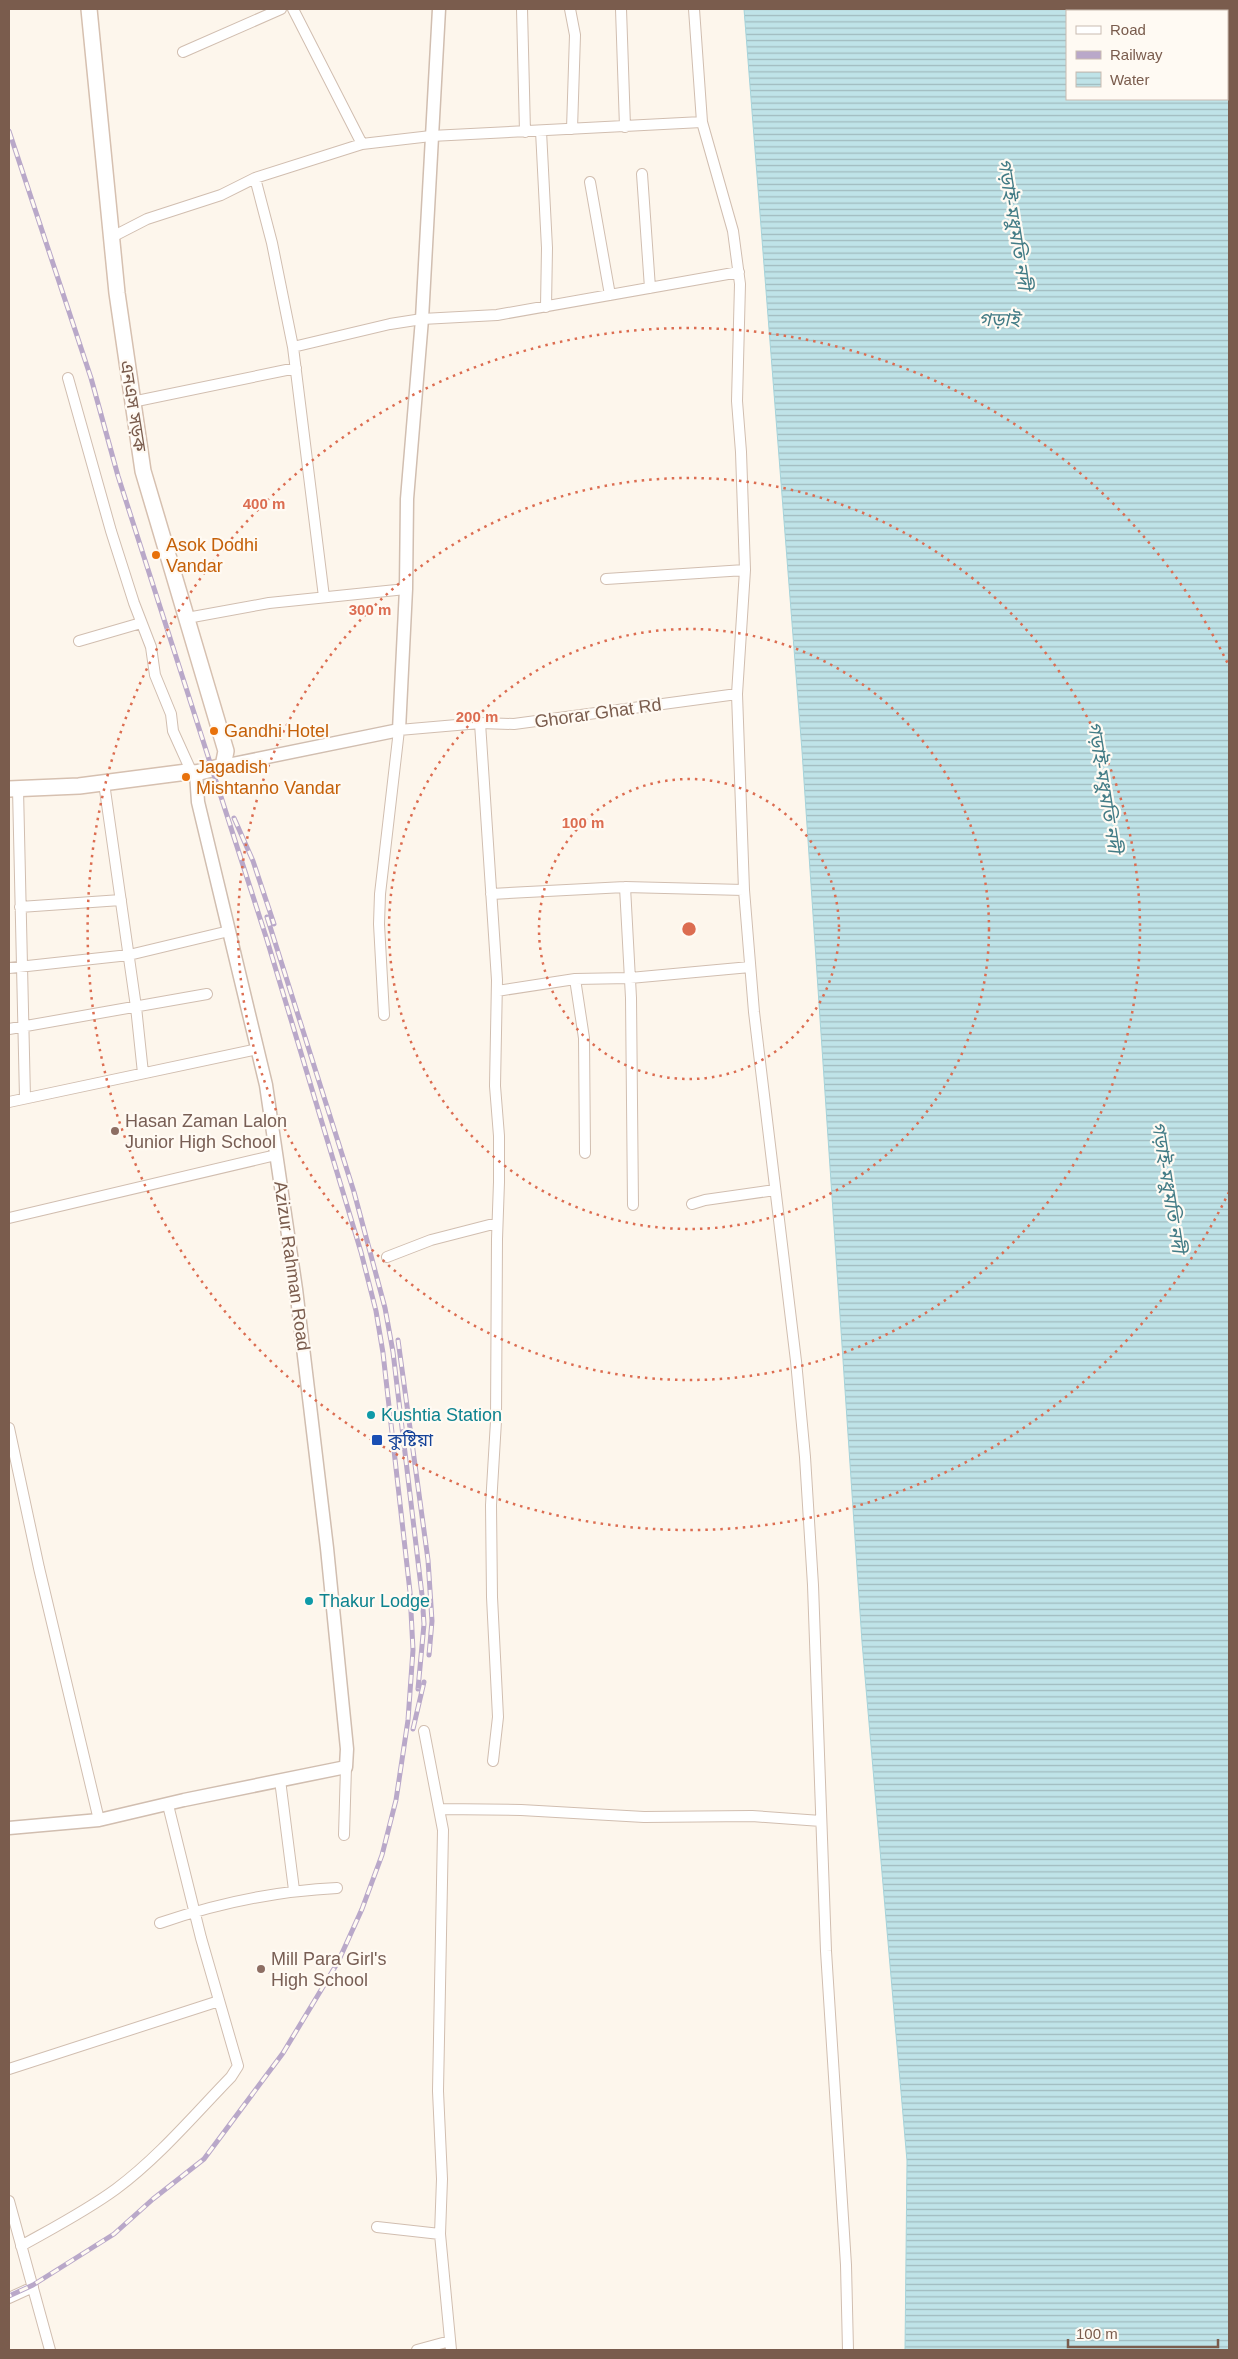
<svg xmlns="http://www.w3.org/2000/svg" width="1238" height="2359" font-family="Arial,'Noto Sans Bengali',sans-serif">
	<defs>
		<pattern id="water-rules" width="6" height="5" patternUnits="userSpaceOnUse" patternTransform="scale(1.25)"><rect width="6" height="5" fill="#bfe3e8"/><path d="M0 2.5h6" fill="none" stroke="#a0bbbe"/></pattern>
	</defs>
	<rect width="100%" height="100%" fill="#fdf6ec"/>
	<path fill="url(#water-rules)" stroke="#a5d3da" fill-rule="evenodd" d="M744 9H1229V2350H905L907 2161 862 1642 802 751ZM1067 11H1227V99H1067Z"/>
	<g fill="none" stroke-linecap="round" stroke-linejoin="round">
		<defs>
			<path id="minor" d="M293 9 362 144
				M522 9 525 132
				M570 9 575 35 572 129
				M621 9 625 127
				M694 9 702 122 733 231 740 284 737 401 741 452 745 570 737 694 744 890 754 1012 796 1361 805 1457 813 1585 826 1951 846 2265 848 2350
				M183 52 281 9
				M541 131 547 248 546 307
				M642 174 650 288
				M255 178 272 243 293 347 324 597
				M590 182 610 295
				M112 237 147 219 221 195 255 178 362 144 431 136 702 122
				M293 347 390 324 422 319 497 315 739 272
				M68 378 111 531 134 603 151 647 155 675 171 714 173 731 192 773
				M132 402 296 368
				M606 579 745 570
				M187 618 269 603 406 589
				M79 641 141 623
				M480 723 497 980 495 1086 499 1136V1182L497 1239 496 1421 491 1505 492 1597 498 1717 493 1761
				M104 783 136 1007 143 1073
				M18 789 25 1098
				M625 887 631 998 633 1205
				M491 894 625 887 744 890
				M20 907 121 900
				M9 968 129 955 229 931
				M575 979 584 1038 585 1153
				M497 991 575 979 630 978 750 967
				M384 1015 379 924 380 894 399 730 480 723 514 724 737 694
				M9 1029 207 994
				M9 1102 258 1049
				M692 1204 705 1200 775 1190
				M9 1218 276 1155
				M387 1257 431 1240 497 1223
				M9 1428 39 1568 99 1820
				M424 1731 443 1830 438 2091 442 2179 440 2234 451 2350
				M280 1780 294 1890
				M440 1809 521 1810 644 1817 752 1816 821 1821
				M344 1835 346 1767
				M160 1923C218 1903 276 1891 337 1888
				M9 2069 219 2001
				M9 2201 50 2350
				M377 2227 440 2234
				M21 2246C53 2228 86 2211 116 2189 159 2157 194 2115 231 2077L238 2066 201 1938 168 1805
				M9 2298 33 2287
				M417 2350 450 2341"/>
			<path id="tertiary" d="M223 766 399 730 406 589 407 499 422 319 439 9
				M9 1828 99 1820 184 1800 346 1767 347 1749 327 1548 296 1289 266 1085 198 802 196 773"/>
			<path id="secondary" d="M9 789 79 786 187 772 196 773 223 766 226 751 143 471 117 293 89 9"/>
		</defs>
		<use href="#minor" stroke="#d1beb0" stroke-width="12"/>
		<use href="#tertiary" stroke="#d1beb0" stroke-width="15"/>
		<use href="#secondary" stroke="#d6c0b0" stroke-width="18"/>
		<use href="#minor" stroke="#fff" stroke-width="10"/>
		<use href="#tertiary" stroke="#fff" stroke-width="12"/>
		<use href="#secondary" stroke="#fff" stroke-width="15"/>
		<defs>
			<path id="rail" d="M9 131 91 378 118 476 267 940 361 1252 376 1311 383 1353 410 1592 413 1650 408 1720 396 1800 382 1855 362 1909 338 1962 283 2053 204 2159 153 2199 114 2234 33 2285 9 2296
				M234 818 253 861 274 924
				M267 917 354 1192 385 1308 393 1352 422 1595 424 1624 418 1689
				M398 1340 428 1560 432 1621 429 1655
				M413 1729 424 1682"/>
		</defs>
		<use href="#rail" stroke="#b9a8c9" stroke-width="5"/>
		<use href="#rail" stroke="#fffaf3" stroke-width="3" stroke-dasharray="9" stroke-linecap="butt"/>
	</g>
	<g fill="none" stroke="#dc6d51" stroke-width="2.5" stroke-dasharray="2.5 5">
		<circle cx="689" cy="929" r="150"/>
		<circle cx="689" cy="929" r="300"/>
		<circle cx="689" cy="929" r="451"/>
		<path d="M1229 1192A601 601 0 1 1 1229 666"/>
	</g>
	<g fill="#e8710a" stroke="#fffaf3" stroke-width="2">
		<circle cx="156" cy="555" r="5"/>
		<circle cx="214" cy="731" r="5"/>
		<circle cx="186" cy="777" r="5"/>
	</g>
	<g fill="#8d6e63" stroke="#fffaf3" stroke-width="2">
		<circle cx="115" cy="1131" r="5"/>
		<circle cx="261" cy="1969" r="5"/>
	</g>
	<g fill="#0f9aa8" stroke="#fffaf3" stroke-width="2">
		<circle cx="371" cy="1415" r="5"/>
		<circle cx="309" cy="1601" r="5"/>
	</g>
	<rect fill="#1a4fb4" stroke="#fffaf3" stroke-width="2" x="371" y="1434" width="12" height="12" rx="2.5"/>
	<g text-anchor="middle" stroke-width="4.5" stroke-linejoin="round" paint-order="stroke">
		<g font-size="18" fill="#7a5c4d" stroke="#fffaf3">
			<text transform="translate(133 406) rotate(81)" y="6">এনএস সড়ক</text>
			<text transform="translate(598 713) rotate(-8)" y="6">Ghorar Ghat Rd</text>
			<text transform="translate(292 1266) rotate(82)" y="6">Azizur Rahman Road</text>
		</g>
		<g font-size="18" fill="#c56008" stroke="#fffaf3" text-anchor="start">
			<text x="166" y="551">Asok Dodhi<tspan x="166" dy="21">Vandar</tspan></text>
			<text x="224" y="737">Gandhi Hotel</text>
			<text x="196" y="773">Jagadish<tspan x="196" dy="21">Mishtanno Vandar</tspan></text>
		</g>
		<g font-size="18" fill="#785e54" stroke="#fffaf3" text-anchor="start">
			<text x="125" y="1127">Hasan Zaman Lalon<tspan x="125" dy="21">Junior High School</tspan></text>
			<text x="271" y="1965">Mill Para Girl's<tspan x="271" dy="21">High School</tspan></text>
		</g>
		<g font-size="18" fill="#0d838f" stroke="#fffaf3" text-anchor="start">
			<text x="381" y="1421">Kushtia Station</text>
			<text x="319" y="1607">Thakur Lodge</text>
		</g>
		<g font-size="18" fill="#164399" stroke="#fffaf3" text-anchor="start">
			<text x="388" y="1446">কুষ্টিয়া</text>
		</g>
		<g font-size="19" font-style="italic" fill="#437c86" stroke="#fffaf3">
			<text transform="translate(1015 224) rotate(81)" y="7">গড়াই-মধুমতি নদী</text>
			<text x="999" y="326">গড়াই</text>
			<text transform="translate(1105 787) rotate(81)" y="7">গড়াই-মধুমতি নদী</text>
			<text transform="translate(1169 1187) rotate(81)" y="7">গড়াই-মধুমতি নদী</text>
		</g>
	</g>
	<circle cx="689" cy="929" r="8" fill="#dc6d51" stroke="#fffaf3" stroke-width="2.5"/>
	<g font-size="15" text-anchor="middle" font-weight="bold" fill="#dc6d51" stroke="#fffaf3" stroke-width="4.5" stroke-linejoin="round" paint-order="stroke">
		<text x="264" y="509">400 m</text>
		<text x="370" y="615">300 m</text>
		<text x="477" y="722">200 m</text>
		<text x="583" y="828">100 m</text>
	</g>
	<rect width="1238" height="2359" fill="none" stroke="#7a5c4d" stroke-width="20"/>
	<rect x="1066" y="10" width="162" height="90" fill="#fffaf3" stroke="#cabbb1"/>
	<rect x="1076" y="26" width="25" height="8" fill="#ffffff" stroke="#cabbb1"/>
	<text x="1110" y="35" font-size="15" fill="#7a5c4d">Road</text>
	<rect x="1076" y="51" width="25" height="8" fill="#b9a8c9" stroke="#cabbb1"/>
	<text x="1110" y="60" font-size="15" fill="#7a5c4d">Railway</text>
	<rect x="1076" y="72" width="25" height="15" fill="url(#water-rules)" stroke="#cabbb1"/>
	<text x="1110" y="85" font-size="15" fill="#7a5c4d">Water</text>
	<path d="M1068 2339v8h150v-8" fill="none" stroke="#7a5c4d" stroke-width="2.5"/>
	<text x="1076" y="2339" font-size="15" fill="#7a5c4d" stroke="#fffaf3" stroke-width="4" paint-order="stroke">100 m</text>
</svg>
